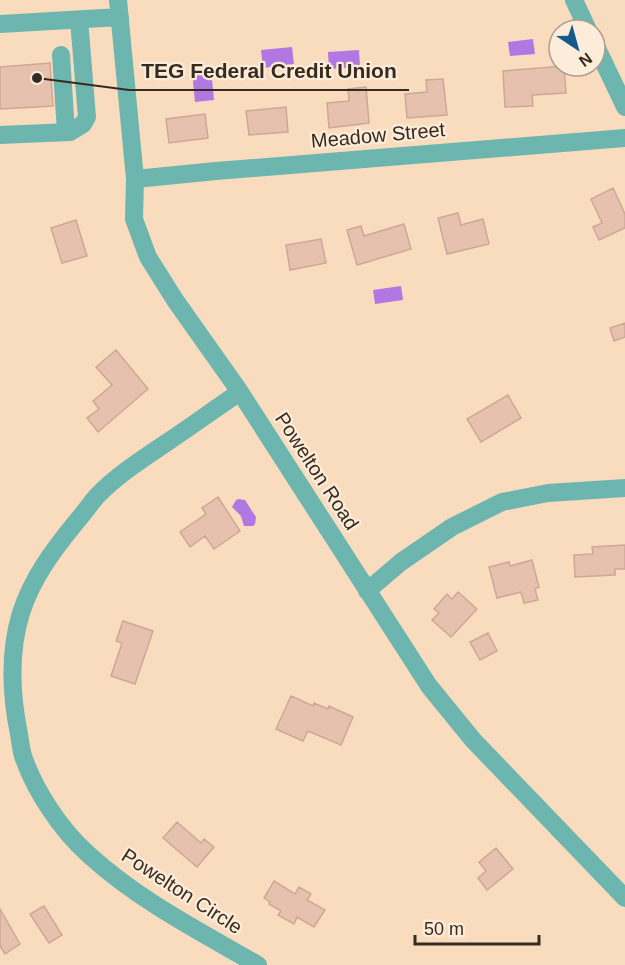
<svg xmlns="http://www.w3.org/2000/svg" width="625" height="965" font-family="Arial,sans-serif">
	<rect width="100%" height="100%" fill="#f9dcbe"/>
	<path fill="#b177e2" d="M533 39 535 54 510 56 508 42Z
		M292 47 294 64 263 68 261 50Z
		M359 50 360 67 329 69 328 52Z
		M211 70 214 100 195 102 192 72Z
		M401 286 403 300 375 304 373 290Z
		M239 499 245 500 256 517 255 524 253 526H244L241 516 232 507 236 500Z"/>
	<path fill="#e6c1ae" stroke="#cda896" stroke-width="1.5" d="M50 63 53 106 0 109V67Z
		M564 66 566 93 532 95 533 106 505 107 503 71Z
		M443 79 447 115 407 118 405 94 427 92 426 80Z
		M366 87 369 123 329 128 327 103 349 101 348 89Z
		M286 107 288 132 249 135 246 111Z
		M205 114 208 138 169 143 166 119Z
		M613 188 625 214V228L599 240 593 227 602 223 591 199Z
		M458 213 461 225 483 219 489 244 447 254 438 218Z
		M76 220 87 256 62 263 51 228Z
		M404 224 411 249 357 265 347 230 361 226 364 236Z
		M321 239 326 263 290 270 286 245Z
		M625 323V337L614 341 610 328Z
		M116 350 148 389 98 432 87 418 99 409 93 401 112 385 96 367Z
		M508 395 521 418 481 442 467 419Z
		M218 497 240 531 214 549 205 536 190 547 180 532 206 514 202 508Z
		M625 545V569H615V575L575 577 574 555 593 554 592 547Z
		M532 560 539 587 535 589 538 600 524 603 521 592 497 598 489 567 509 562 510 566Z
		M458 592 477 609 451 637 432 620 439 613 434 609 447 594 452 599Z
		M123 621 153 631 135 684 111 676 122 643 116 641Z
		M488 633 497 651 480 660 470 642Z
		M291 696 313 706 314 703 328 709 329 706 353 717 341 745 308 731 303 741 276 729Z
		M177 822 201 843 204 839 214 847 197 867 163 838Z
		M496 848 513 869 487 890 478 878 486 871 479 862Z
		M274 881 295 894 299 887 311 894 307 900 325 910 314 927 297 917 294 924 278 915 281 911 269 904 270 902 264 898Z
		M44 906 62 935 49 943 30 914Z
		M0 909 20 944 5 954 0 946Z"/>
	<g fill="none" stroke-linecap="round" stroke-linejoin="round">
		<path stroke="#6db5af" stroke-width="18" d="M118 0 135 179 134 219 148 257 175 300 240 392 429 686 473 740 625 898
			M574 0 588 30
			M0 24 120 17
			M595 44 625 107
			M61 55 66 132
			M0 135 70 132 83 124 87 117 79 20
			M135 179 216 171 625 138
			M240 392C216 408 193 425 169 441 144 458 118 474 97 496 90 504 84 513 77 521 54 549 32 578 21 613 9 652 11 695 19 734 20 741 21 749 23 756 35 791 61 830 88 854 138 900 199 931 258 965
			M367 591 401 562 452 527 502 502 548 493 625 488"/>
	</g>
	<g text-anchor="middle" stroke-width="4.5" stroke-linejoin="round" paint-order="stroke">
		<g font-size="20" fill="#362b1f" stroke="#fdecda">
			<text transform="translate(378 135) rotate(-5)" y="7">Meadow Street</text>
			<text transform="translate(317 471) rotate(57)" y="7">Powelton Road</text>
			<text transform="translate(182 891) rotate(33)" y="7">Powelton Circle</text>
		</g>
	</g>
	<path fill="none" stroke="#362b1f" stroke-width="2" d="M37 78L129 90H409"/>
	<circle fill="#362b1f" stroke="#fdecda" stroke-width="2" cx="37" cy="78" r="6"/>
	<g font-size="21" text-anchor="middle" font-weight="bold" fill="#362b1f" stroke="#fdecda" stroke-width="4.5" stroke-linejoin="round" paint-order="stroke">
		<text x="269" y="78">TEG Federal Credit Union</text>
	</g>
	<g transform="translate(577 48) rotate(144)"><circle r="28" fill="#fdecda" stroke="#ad9f8f" stroke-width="1.5"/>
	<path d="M0-4.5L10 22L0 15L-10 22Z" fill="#17598e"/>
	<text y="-9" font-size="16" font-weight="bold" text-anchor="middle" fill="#362b1f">N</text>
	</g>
	<path d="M415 935v9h124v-9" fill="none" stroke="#362b1f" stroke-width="3"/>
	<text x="424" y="935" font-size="18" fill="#362b1f" stroke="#fdecda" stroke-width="4.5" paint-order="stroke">50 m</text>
</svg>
